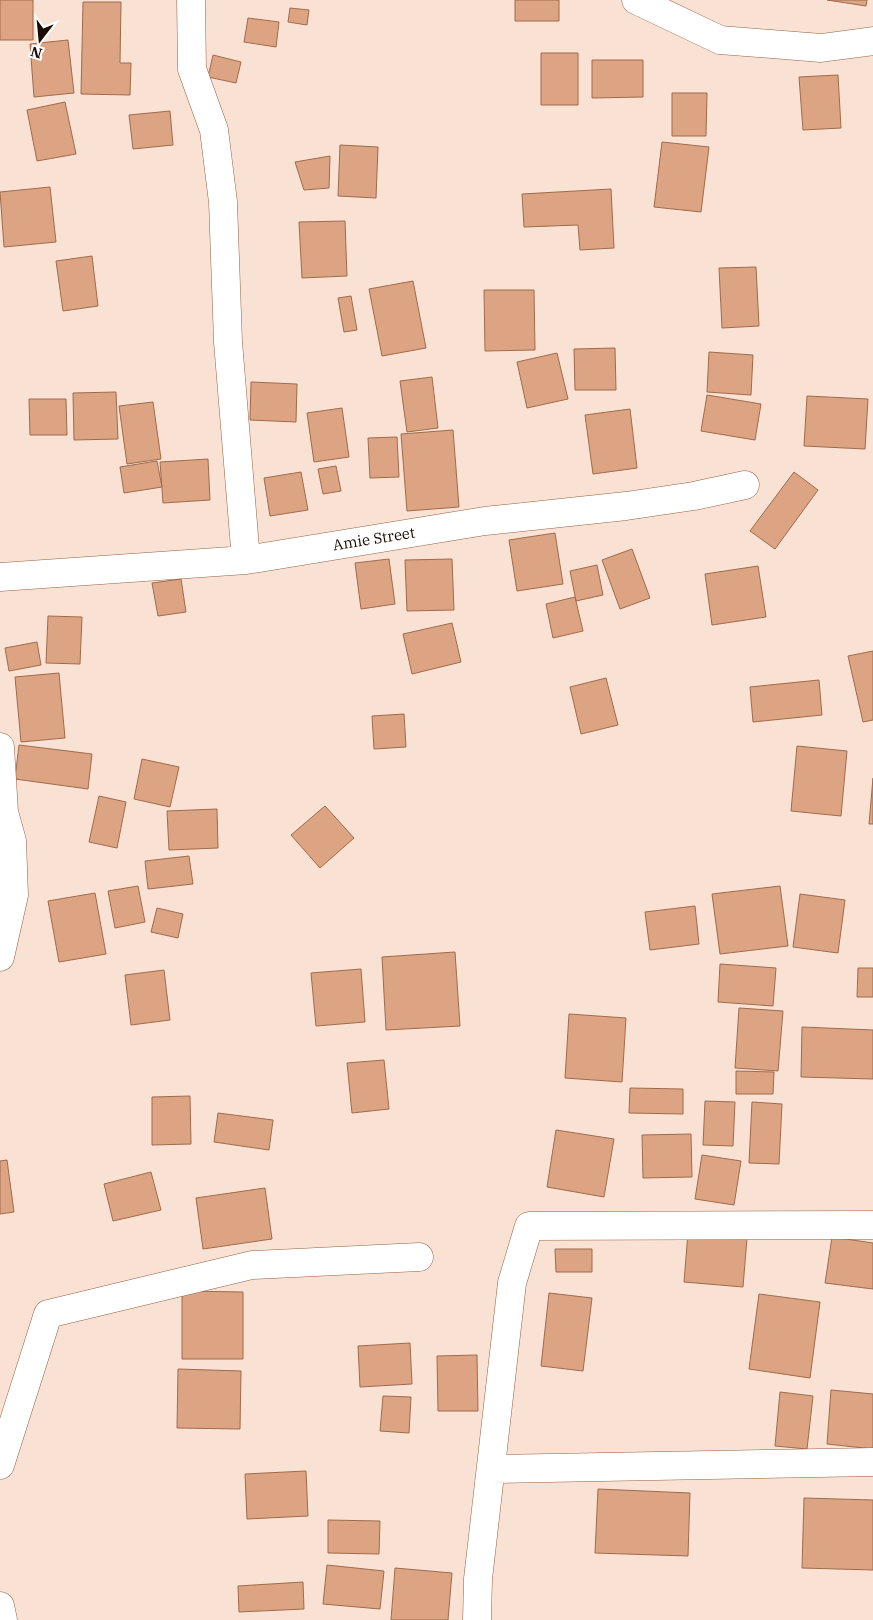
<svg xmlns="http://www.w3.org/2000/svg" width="873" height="1620" font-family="'IBM Plex Serif',serif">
	<rect width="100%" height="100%" fill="#f9e1d3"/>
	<path fill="#dda483" stroke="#a06b4c" d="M0 0H33V40H0Z
		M515 0H559V21H515Z
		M827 0H867L866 6Z
		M83 2H121L120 63H131L130 95 81 94Z
		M290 8 309 10 307 25 288 22Z
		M248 18 279 22 276 47 244 42Z
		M68 40 74 93 34 97 30 44Z
		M541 53H578V105H541Z
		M213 55 241 62 236 83 208 77Z
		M592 60H643V97L592 98Z
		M838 75 841 128 803 130 799 77Z
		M672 93H707L706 136H672Z
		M65 102 76 154 37 161 27 110Z
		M170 111 173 145 133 149 129 115Z
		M662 142 709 147 701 212 654 207Z
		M340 145 378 147 376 198 338 196Z
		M330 156 329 188 304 190 295 162Z
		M50 187 56 242 4 247 0 192Z
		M611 189 614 248 580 250 578 225 524 227 522 194Z
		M345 221 347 276 302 278 299 222Z
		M92 256 98 306 63 311 56 261Z
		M756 267 759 326 722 328 719 268Z
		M413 281 426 348 382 356 369 289Z
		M484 290H534L535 350 485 351Z
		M351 296 357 330 344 332 338 298Z
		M615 348 616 390H575L574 349Z
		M709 352 753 355 751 395 707 392Z
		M557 353 568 399 527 408 517 362Z
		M432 377 438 428 407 432 400 381Z
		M251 382 297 384 296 422 250 420Z
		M116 392 118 439 74 440 73 393Z
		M707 395 761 404 755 440 701 431Z
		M807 396 868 399 865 449 804 446Z
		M29 399H66L67 435H30Z
		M153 402 161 459 127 464 119 406Z
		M342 408 349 457 314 462 307 413Z
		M630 409 637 468 593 474 585 415Z
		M453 430 459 507 407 511 401 434Z
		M397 437 399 477 370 478 368 438Z
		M208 459 210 500 163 503 160 462Z
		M157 461 162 487 124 493 120 467Z
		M336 466 341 491 323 494 318 469Z
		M301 472 308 510 270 516 264 478Z
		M794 472 818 490 775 549 750 531Z
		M555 533 563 584 517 591 509 540Z
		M632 549 650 598 620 609 602 560Z
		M389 559 395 604 361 609 355 563Z
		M452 559 454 610 407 611 405 560Z
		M597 565 603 595 576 601 570 571Z
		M758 566 766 617 712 625 705 574Z
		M181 579 186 612 158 616 152 583Z
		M575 597 583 631 553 638 546 604Z
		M48 616 82 617 80 664 46 663Z
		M452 623 461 662 412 674 403 634Z
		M37 642 41 665 9 671 5 648Z
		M873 651V720L863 722 848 656Z
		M59 673 65 738 21 742 15 677Z
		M606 678 618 725 581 734 570 687Z
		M819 680 822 715 753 722 750 687Z
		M404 714 406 747 374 749 372 716Z
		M19 745 92 754 88 789 15 779Z
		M797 746 847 751 841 816 791 811Z
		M142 759 179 767 170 807 134 799Z
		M873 778V824H869Z
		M99 796 126 802 117 848 89 842Z
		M325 806 354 838 320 868 291 835Z
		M217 809 218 848 169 850 167 811Z
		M189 856 193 884 148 889 145 861Z
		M138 886 145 922 115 928 108 891Z
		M780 886 788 946 720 954 712 894Z
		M95 893 106 954 59 962 48 901Z
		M800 894 845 900 838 953 793 947Z
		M695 906 699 944 650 950 645 912Z
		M157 908 183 914 178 938 151 932Z
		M455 952 460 1026 386 1030 382 957Z
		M720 964 776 968 773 1006 718 1002Z
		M858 968H873V997H857Z
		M361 969 365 1022 316 1026 311 973Z
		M164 970 170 1020 131 1025 125 975Z
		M739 1008 783 1011 778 1071 735 1068Z
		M569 1014 626 1018 622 1082 565 1078Z
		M802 1027 873 1030V1079L801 1077Z
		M384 1060 389 1109 352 1113 347 1063Z
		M736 1071 774 1072 773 1094H736Z
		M630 1088 683 1089V1114L629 1113Z
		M190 1096 191 1144 152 1145V1097Z
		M705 1101 735 1102 733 1146 703 1145Z
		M752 1102 782 1104 779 1164 749 1163Z
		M218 1113 273 1120 269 1150 214 1142Z
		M556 1130 614 1139 604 1197 547 1187Z
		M691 1134 692 1177 643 1178 642 1135Z
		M702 1155 741 1161 734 1205 695 1199Z
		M7 1160 14 1212 0 1214V1161Z
		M151 1172 161 1210 113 1221 104 1184Z
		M265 1188 272 1239 203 1249 196 1198Z
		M688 1233 747 1238 743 1287 684 1282Z
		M832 1237 873 1243V1289L825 1283Z
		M555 1249H592V1272H556Z
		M182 1291 243 1292V1359H182Z
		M549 1293 592 1298 583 1371 541 1366Z
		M759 1294 820 1302 810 1378 749 1369Z
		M410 1343 412 1384 360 1387 358 1346Z
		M477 1355 478 1411H438L437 1356Z
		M178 1369 241 1371 240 1429 177 1428Z
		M831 1390 873 1394V1449L827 1444Z
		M780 1392 813 1396 807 1449 775 1446Z
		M383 1396 411 1397 409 1433 380 1431Z
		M306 1471 308 1516 247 1519 245 1474Z
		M598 1489 690 1493 688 1556 595 1553Z
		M804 1498 873 1500V1570L802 1568Z
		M328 1520 380 1521 379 1554 328 1553Z
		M327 1565 384 1571 380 1609 323 1604Z
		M395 1568 452 1573 448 1620H391Z
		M303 1582 304 1609 239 1612 238 1586Z"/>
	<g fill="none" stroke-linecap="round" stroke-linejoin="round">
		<defs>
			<path id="street" d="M191 0 192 69 214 130 223 202 228 342 246 560
				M636 0 720 40 821 48 873 41
				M0 577 246 560 485 521 626 506 694 496 745 485
				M0 747 4 812 12 841 14 895 0 957
				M0 1465 48 1314 252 1265 419 1257
				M491 1469 873 1462
				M0 1606 3 1620
				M477 1620 478 1579 512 1283 529 1226 873 1225"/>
		</defs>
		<use href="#street" stroke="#966242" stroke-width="29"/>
		<use href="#street" stroke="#fff" stroke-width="28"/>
	</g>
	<g text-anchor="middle" stroke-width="4" stroke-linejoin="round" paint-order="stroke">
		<g font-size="15" fill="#1d0a01" stroke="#fff">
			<text transform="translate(374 539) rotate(-9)" y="5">Amie Street</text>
		</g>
	</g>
	<g transform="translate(40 40) rotate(196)" stroke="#ffffff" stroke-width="4" paint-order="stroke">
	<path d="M0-4L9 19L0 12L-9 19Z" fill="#1d0a01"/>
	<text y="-8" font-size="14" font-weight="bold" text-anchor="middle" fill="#1d0a01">N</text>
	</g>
</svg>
